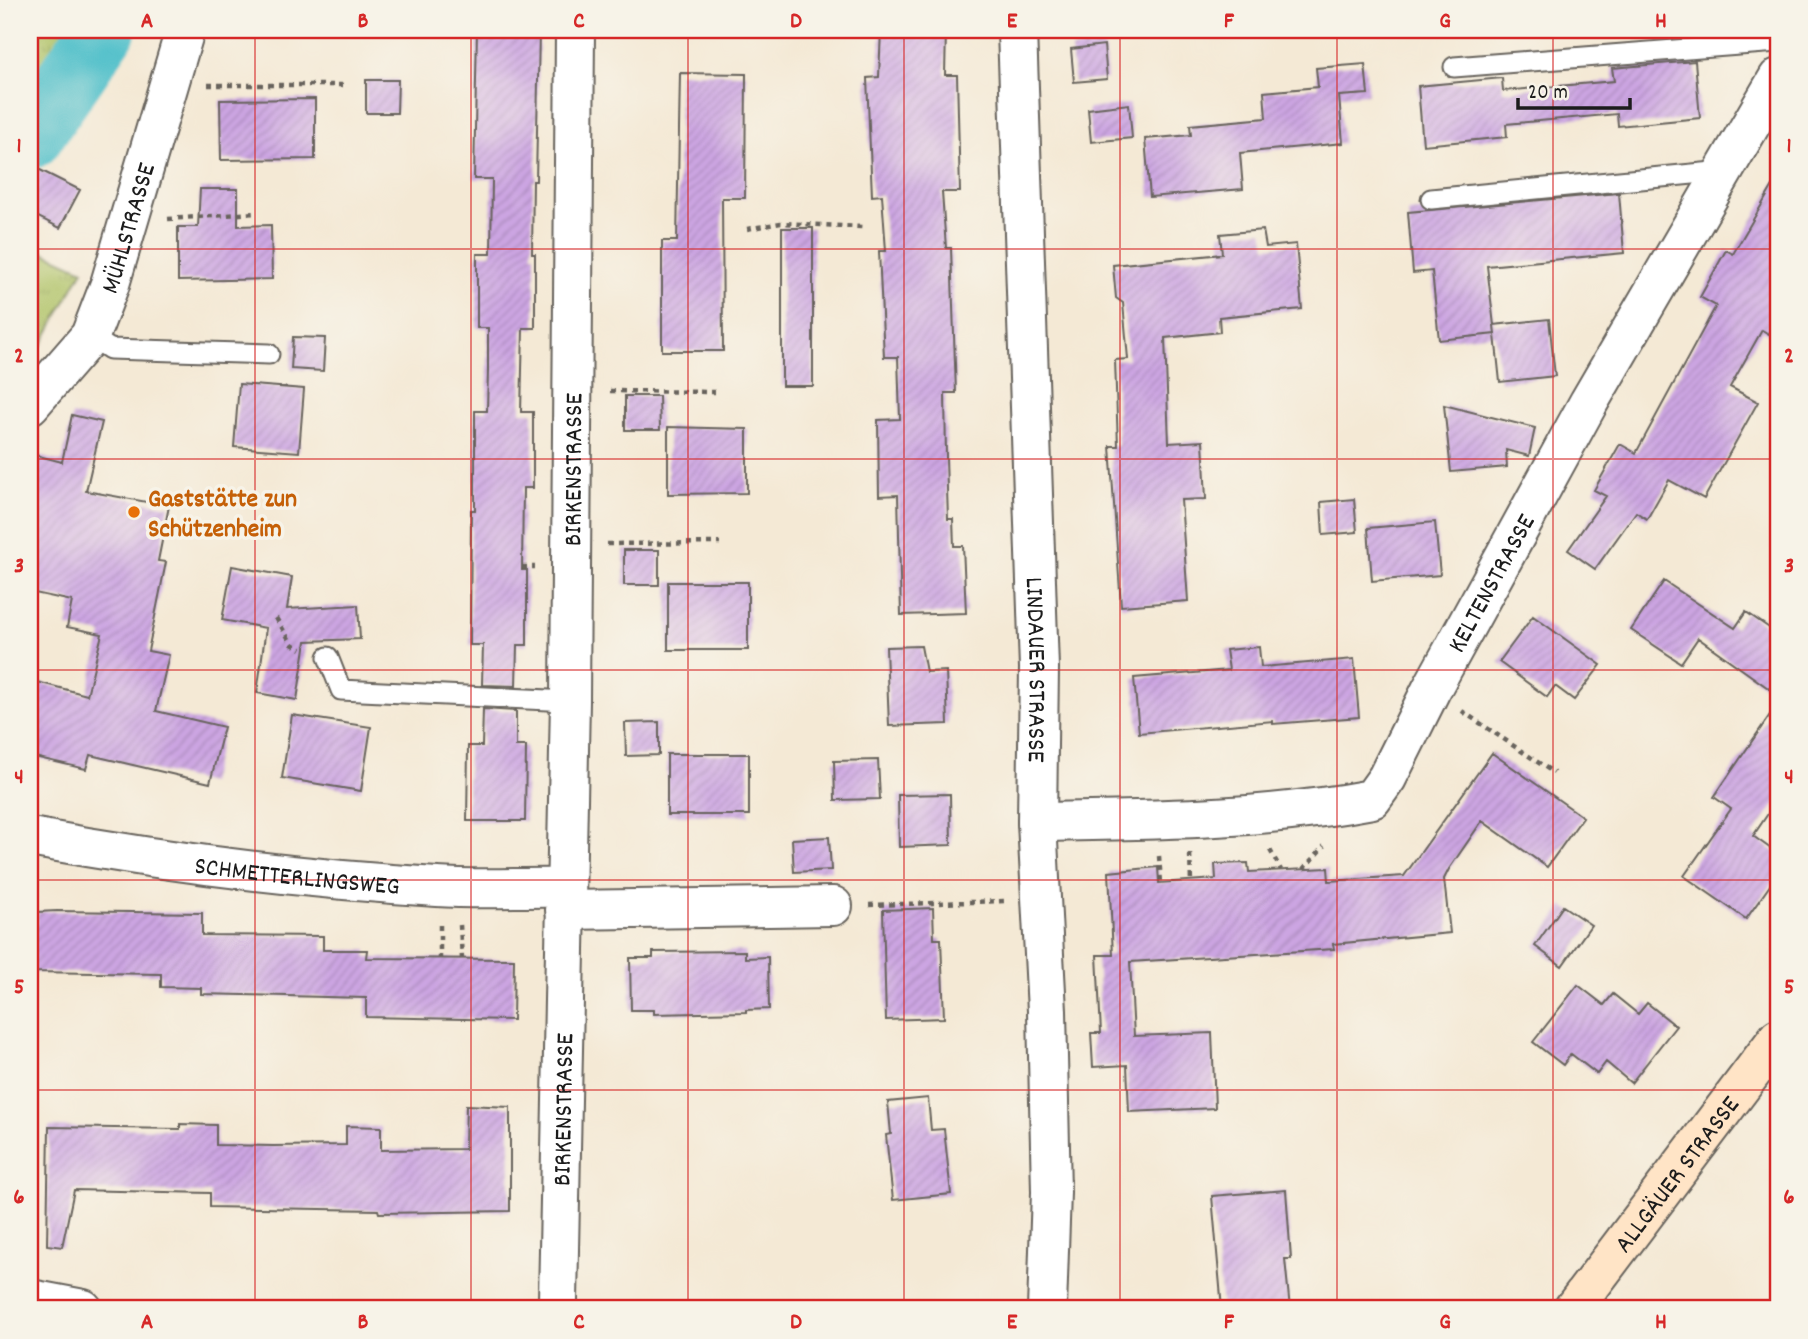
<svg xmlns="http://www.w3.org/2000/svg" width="1808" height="1339" font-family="Dekko,sans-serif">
	<defs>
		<pattern id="grass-tufts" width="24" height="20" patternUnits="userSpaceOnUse" patternTransform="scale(1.75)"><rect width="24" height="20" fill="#b0c367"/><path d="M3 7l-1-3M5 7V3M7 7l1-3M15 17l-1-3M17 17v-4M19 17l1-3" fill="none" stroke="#97a759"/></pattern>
		<pattern id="building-hatch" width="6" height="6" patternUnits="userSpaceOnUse" patternTransform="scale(1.75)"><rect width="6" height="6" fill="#cca5e2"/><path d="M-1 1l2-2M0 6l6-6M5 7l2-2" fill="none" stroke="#af8dc1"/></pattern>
	</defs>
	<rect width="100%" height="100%" fill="#f7f3e8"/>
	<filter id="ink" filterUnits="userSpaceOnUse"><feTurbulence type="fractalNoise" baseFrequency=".0143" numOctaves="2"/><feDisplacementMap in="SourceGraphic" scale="14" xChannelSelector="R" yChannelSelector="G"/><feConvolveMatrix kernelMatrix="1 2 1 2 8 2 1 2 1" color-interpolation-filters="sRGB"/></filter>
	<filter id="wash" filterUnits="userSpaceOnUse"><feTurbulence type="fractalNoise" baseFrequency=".00686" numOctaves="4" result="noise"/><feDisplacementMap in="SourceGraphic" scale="28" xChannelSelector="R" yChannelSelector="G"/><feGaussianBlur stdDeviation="1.57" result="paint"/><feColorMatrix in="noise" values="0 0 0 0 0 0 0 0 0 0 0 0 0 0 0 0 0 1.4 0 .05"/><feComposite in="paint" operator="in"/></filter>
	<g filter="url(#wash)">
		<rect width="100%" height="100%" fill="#f4e9d5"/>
		<path fill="url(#grass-tufts)" stroke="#667042" stroke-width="2" d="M30 30H93L30 112Z
			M30 246 83 270 42 344 30 358Z"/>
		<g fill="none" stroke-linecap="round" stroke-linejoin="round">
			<path stroke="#54c1cb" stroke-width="66" d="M30 136 103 30"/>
		</g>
		<g id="blocks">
			<path fill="url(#building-hatch)" d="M477 30H539L536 181H533L532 254H535V328H523L521 412H533V488H523L522 570H527V645H517L516 686 482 685 483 645H470L471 510H475V411H487L488 370V328H477V254H491L492 179H474Z
				M881 30H946L945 75H957L960 192H942L946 248H951L956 393H945L946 458 948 519H953L954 546H963L966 613 901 615 898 495 879 496 878 420 900 419 898 357H884L879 251H886L882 195 872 196 867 78 879 77Z
				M1104 45 1107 79 1074 82 1071 49Z
				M1695 61 1700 118 1618 126 1617 114 1506 124 1507 137 1423 145 1418 86 1502 78 1503 91 1614 81 1612 68Z
				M1365 64 1368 94 1339 96 1343 143 1240 153 1243 189 1150 197 1145 139 1191 135 1190 125 1266 118 1264 92 1318 87 1316 68Z
				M680 73 746 74 745 198H722L723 351H662V241H677Z
				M366 80H398L397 113H366Z
				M315 99V159L221 160 220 100Z
				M1129 104 1132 138 1091 142 1088 109Z
				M30 165 80 190 60 228 30 213Z
				M1778 177V317L1769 334 1762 330 1730 387 1758 402 1704 499 1669 480 1647 519 1636 512 1595 569 1568 550 1606 496 1594 490 1620 444 1636 453 1716 306 1700 297 1726 250 1733 254Z
				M200 189H238V226L271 225 272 279 178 281V227H198Z
				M1619 193 1624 253 1487 266 1495 334 1439 340 1432 271 1413 273 1408 212Z
				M782 228H813V386H782Z
				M1263 230 1266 247 1296 244 1302 309 1219 317 1220 332 1165 338 1169 443 1203 441 1206 499 1181 500 1188 601 1121 606 1110 446H1118L1115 360 1128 359 1123 303 1116 298 1113 265 1222 254 1220 234Z
				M1549 319 1555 376 1500 382 1494 325Z
				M293 337 325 338 323 371 291 369Z
				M239 384 304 389 299 452 234 447Z
				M625 396H659L660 430H625Z
				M1444 405 1535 428 1529 456 1506 450 1507 467 1451 472Z
				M72 415 102 422 86 491 169 506 158 561 166 562 148 651 169 655 156 711 224 727 210 783 90 755 86 769 30 756V680L87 695 102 634 67 627 72 601 30 592V478L35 455 62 462Z
				M668 427 747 429V493L668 494Z
				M1354 499 1357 532 1323 535 1321 502Z
				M1435 522 1440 575 1372 581 1368 528Z
				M624 550H659V585H624Z
				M232 566 292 577 287 609 358 605 360 639 306 641 297 700 257 693 266 628 222 620Z
				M1664 581 1735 628 1746 612 1778 634V695L1698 638 1681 663 1631 630Z
				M668 582H748V650H668Z
				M1533 616 1601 665 1574 700 1555 686 1547 697 1499 662Z
				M921 646 926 672 946 671 948 724 889 726 886 647Z
				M1259 647 1261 667 1354 659 1359 717 1273 724V721L1139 733 1134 678 1229 670 1226 650Z
				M1778 703V799L1753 836 1778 854V874L1746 919 1684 876 1731 809 1714 797Z
				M483 709 516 711V746H526L525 821H467L468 746H482Z
				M292 715 371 727 361 791 282 778Z
				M659 722V755L626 756 625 723Z
				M1492 753 1583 817 1547 867 1482 821 1449 869 1444 879 1450 933 1333 944 1334 949 1130 962 1134 1036 1212 1033 1215 1108 1129 1112 1127 1065 1093 1067 1091 1033H1101L1097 955H1113L1109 872 1158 867 1159 883 1216 879 1215 864 1248 863 1249 872 1328 868 1329 881 1404 876Z
				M667 754H749V815H667Z
				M878 760 880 799 835 800 834 761Z
				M950 794 951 845 899 847 898 795Z
				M829 837 831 870 794 872 792 839Z
				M1563 906 1591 925 1562 966 1535 946Z
				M933 908 934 939H941L944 1018 886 1020 883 910Z
				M57 911 202 913V935L323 936V950H367L366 958 514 959 513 1020 366 1017V998L201 994V988L161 987V974L30 972V925H37V912Z
				M745 951V958L768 957 769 1009 746 1010V1012L654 1014V1010H631L630 958H653V952Z
				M1578 985 1604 1005 1613 994 1638 1014 1647 1003 1676 1026 1631 1083 1606 1062 1597 1074 1571 1054 1563 1065 1533 1042Z
				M928 1098 931 1130 944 1129 951 1194 893 1200 886 1135 891 1134 888 1102Z
				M466 1105 510 1107V1211L379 1213 378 1210 210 1207V1193L74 1190 62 1247 47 1245 49 1127 180 1129V1124L216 1125V1145L273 1146 346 1145V1126L381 1127V1150L465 1149Z
				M1286 1190 1291 1259H1285L1290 1309H1222L1212 1196Z"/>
		</g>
	</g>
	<g filter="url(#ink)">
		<use href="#blocks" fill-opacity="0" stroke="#68645d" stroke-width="2"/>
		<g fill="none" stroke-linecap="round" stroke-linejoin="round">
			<defs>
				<path id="service" d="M1454 67 1778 42
					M1431 199 1724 171
					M90 336 110 349 269 354
					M328 657 341 690 570 701"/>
				<g id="minor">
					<path id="s1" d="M30 405 90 336 110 284 185 30"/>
					<path id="s2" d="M1037 822C1148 820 1262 820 1372 799L1387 778 1431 690 1589 402 1778 78"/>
					<path id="s3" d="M30 837C165 862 300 879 437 887 480 890 523 887 565 888"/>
					<path d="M565 910 833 906"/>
					<path d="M30 1299 83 1309"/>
					<path id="s4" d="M555 1309 558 1300 570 701 575 30"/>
				</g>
				<g id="tertiary">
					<path id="s5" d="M1017 30 1039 668 1037 822 1047 1011 1051 1192 1047 1309"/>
				</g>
				<g id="secondary">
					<path id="s6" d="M1573 1309 1778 1038"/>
				</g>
			</defs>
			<use href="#service" stroke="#68645d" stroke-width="23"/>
			<use href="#minor" stroke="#68645d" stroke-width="42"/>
			<use href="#tertiary" stroke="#68645d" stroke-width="42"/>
			<use href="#secondary" stroke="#68645d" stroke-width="42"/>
			<path stroke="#68645d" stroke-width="4.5" stroke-dasharray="5 5" stroke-linecap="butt" d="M208 85H347
				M168 219 255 213
				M747 229 781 223 862 227
				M610 391 718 392
				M607 544 720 543
				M522 567H535
				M276 618 292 644 301 649
				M1462 711 1554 773
				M1270 850 1281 870
				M1190 854 1191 882
				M1159 856 1161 883
				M1303 869 1324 846
				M869 905 1004 901
				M440 925V959
				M460 925 462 959"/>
			<use href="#service" stroke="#fff" stroke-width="19"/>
			<use href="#minor" stroke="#fff" stroke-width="38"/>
			<use href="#tertiary" stroke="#fff" stroke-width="38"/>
			<use href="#secondary" stroke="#ffe4c6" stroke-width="38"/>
		</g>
	</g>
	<path fill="none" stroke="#d62828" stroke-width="2" stroke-opacity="0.55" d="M255 30V1309M471 30V1309M688 30V1309M904 30V1309M1120 30V1309M1337 30V1309M1553 30V1309M30 249H1778M30 459H1778M30 670H1778M30 880H1778M30 1090H1778"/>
	<circle fill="#e8710a" stroke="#f7f3e8" stroke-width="2.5" cx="134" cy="512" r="7"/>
	<g text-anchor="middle" stroke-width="7" stroke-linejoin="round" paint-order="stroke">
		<g font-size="26" fill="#1c1c1c" stroke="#f7f3e8">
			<text dy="9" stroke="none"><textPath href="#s1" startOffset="206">MÜHLSTRASSE</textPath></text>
			<text dy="9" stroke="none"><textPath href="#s4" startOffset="840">BIRKENSTRASSE</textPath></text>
			<text dy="9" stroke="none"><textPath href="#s2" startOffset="583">KELTENSTRASSE</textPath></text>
			<text dy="9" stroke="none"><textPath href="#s5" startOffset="640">LINDAUER STRASSE</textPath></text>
			<text dy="9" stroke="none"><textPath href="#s3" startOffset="270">SCHMETTERLINGSWEG</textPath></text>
			<text dy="9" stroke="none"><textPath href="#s4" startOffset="200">BIRKENSTRASSE</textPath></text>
			<text dy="9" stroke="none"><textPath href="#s6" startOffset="170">ALLGÄUER STRASSE</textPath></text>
		</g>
		<g font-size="26" font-weight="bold" fill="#c56008" stroke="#f7f3e8" text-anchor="start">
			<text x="148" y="506">Gaststätte zun<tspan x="148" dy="30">Schützenheim</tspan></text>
		</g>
	</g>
	<rect width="1808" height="1339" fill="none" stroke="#f7f3e8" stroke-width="77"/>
	<path d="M1518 98v10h112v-10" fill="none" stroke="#1c1c1c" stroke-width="3.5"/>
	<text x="1528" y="98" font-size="21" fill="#1c1c1c" stroke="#f7f3e8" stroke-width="5" paint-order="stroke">20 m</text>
	<rect x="38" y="38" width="1732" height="1262" fill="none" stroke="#d62828" stroke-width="2.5"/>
	<g font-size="23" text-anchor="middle" font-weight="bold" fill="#d62828">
		<text x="147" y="27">A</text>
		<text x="363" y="27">B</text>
		<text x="579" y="27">C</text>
		<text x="796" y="27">D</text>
		<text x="1012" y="27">E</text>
		<text x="1229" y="27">F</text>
		<text x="1445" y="27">G</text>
		<text x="1661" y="27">H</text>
		<text x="19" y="152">1</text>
		<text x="1789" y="152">1</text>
		<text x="19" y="362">2</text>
		<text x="1789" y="362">2</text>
		<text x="19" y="572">3</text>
		<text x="1789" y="572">3</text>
		<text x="19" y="783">4</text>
		<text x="1789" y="783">4</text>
		<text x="19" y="993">5</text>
		<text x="1789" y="993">5</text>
		<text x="19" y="1203">6</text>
		<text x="1789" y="1203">6</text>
		<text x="147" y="1328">A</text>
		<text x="363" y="1328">B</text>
		<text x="579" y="1328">C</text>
		<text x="796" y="1328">D</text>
		<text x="1012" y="1328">E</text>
		<text x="1229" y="1328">F</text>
		<text x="1445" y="1328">G</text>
		<text x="1661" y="1328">H</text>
	</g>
</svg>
